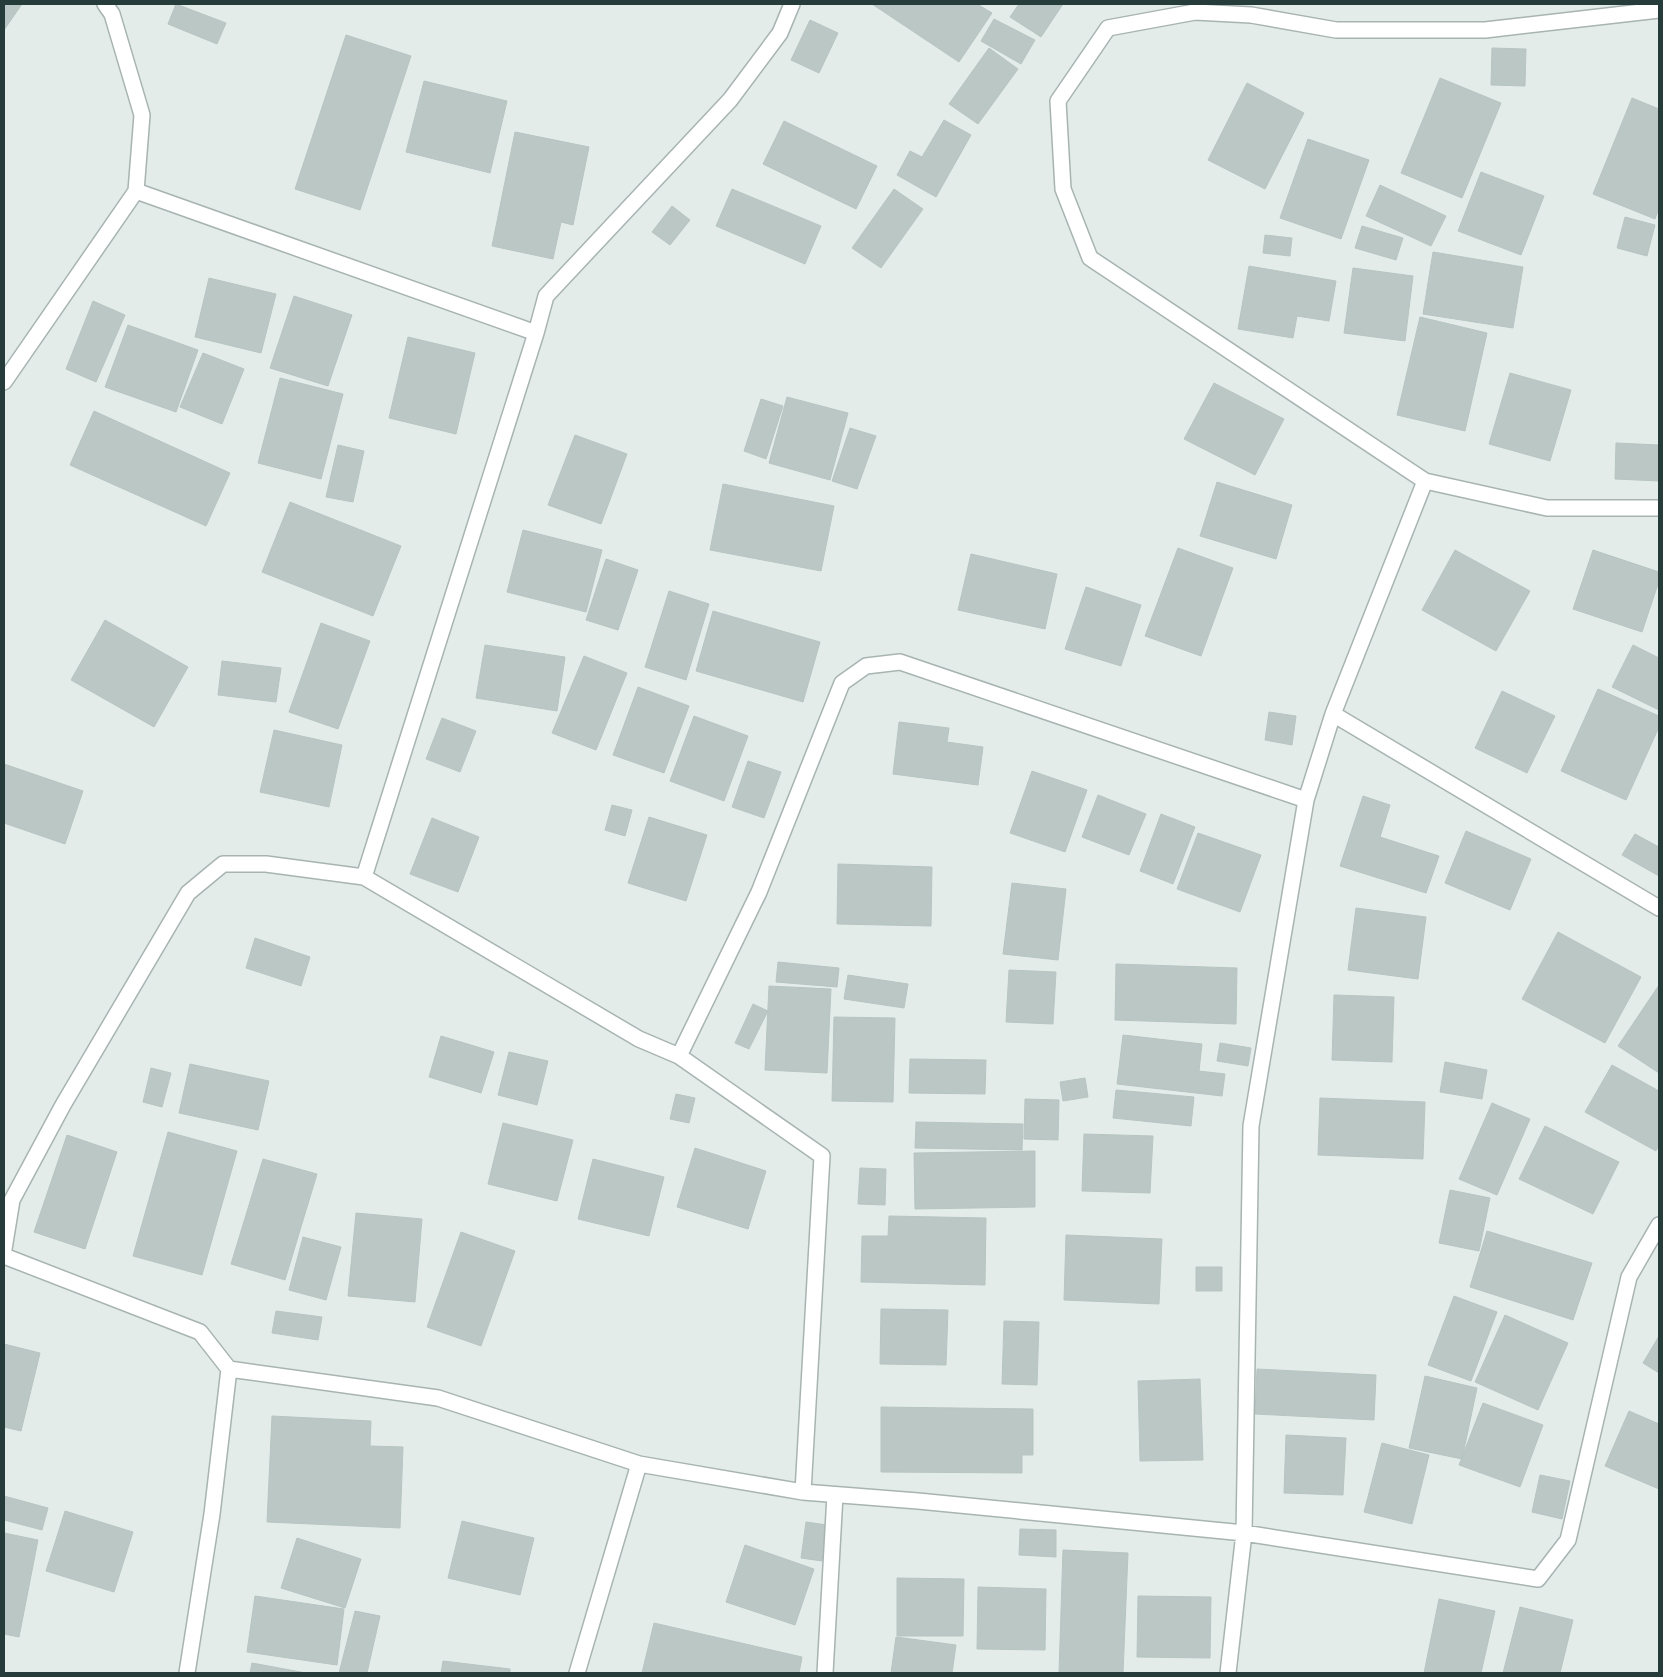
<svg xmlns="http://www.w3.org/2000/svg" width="1663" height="1677" font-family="'DM Sans',sans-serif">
	<rect width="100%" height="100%" fill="#e4ecea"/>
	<path fill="#bac7c4" stroke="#b7c5c2" d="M4 4H22L4 30Z
		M176 4 226 23 217 44 168 24Z
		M872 4H977L992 13 959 62Z
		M1019 4H1063L1041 37 1010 17Z
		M994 19 1035 40 1021 64 981 41Z
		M810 20 838 33 819 73 791 60Z
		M346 35 411 56 360 210 295 189Z
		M989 48 1018 69 978 124 949 104Z
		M1492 48 1526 49 1525 86 1491 85Z
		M1440 78 1501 103 1462 198 1401 173Z
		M424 81 507 101 490 173 406 152Z
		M1247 83 1304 113 1265 189 1208 160Z
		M1632 98 1659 109V208L1655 219 1593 194Z
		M944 120 971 135 936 197 897 175 910 151 922 157Z
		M784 121 877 166 856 209 763 164Z
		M515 132 589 147 573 225 561 222 553 259 492 246Z
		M1308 139 1369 160 1341 239 1280 218Z
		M1481 172 1544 196 1521 255 1458 231Z
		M1380 185 1446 216 1431 246 1366 216Z
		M732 189 821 226 805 264 716 226Z
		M894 189 923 209 881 268 852 248Z
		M672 206 690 220 670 245 652 232Z
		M1625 217 1655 225 1647 256 1617 248Z
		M1362 226 1403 238 1396 260 1355 248Z
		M1265 235 1292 238 1290 256 1263 253Z
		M1433 252 1523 267 1513 328 1423 314Z
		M1249 266 1336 281 1329 321 1297 316 1293 338 1238 329Z
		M1353 268 1413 276 1405 341 1344 333Z
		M209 278 276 294 261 353 195 337Z
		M294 296 352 315 328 386 270 368Z
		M93 301 125 315 96 382 66 369Z
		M1420 317 1487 333 1465 431 1397 415Z
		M128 325 198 350 176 412 105 387Z
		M408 337 475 353 456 434 389 418Z
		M203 353 244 369 222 424 180 407Z
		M1510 373 1571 390 1550 461 1489 444Z
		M280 378 343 394 321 479 258 463Z
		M1214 383 1284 419 1255 475 1184 439Z
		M787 397 848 413 830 480 769 463Z
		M761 399 783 406 766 459 744 451Z
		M94 411 230 473 206 526 70 465Z
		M850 428 876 436 857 489 832 481Z
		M575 435 627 454 601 524 548 505Z
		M1616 443 1659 445V481L1615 479Z
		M338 445 364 451 353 502 326 497Z
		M1217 482 1292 505 1276 559 1200 536Z
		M723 484 834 506 821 571 710 550Z
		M290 502 401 546 373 616 262 572Z
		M523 530 602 550 586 612 507 592Z
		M1178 548 1233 568 1201 656 1145 636Z
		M1455 550 1530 591 1496 651 1422 610Z
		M1593 550 1659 572V581L1642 632 1573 609Z
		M971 554 1057 574 1045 629 958 610Z
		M606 559 638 570 618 630 586 620Z
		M1086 587 1141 605 1121 666 1065 649Z
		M669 591 709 604 686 680 645 667Z
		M713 611 820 642 803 702 696 671Z
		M105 620 188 667 154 727 71 680Z
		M321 623 370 641 338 729 289 712Z
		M485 645 565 657 557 711 476 698Z
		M1633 645 1659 658V710L1612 687Z
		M584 656 627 673 596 750 552 733Z
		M222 661 281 668 276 702 218 695Z
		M638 687 689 706 664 773 613 755Z
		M1598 689 1659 716V727L1626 800 1561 771Z
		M1502 691 1555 716 1527 773 1475 748Z
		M1269 712 1296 716 1292 745 1265 740Z
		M694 716 748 736 724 801 670 781Z
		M442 718 476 731 460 772 426 759Z
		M899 722 949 728 947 742 983 747 978 785 893 774Z
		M274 730 342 745 329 807 260 792Z
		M748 761 781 772 764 818 732 807Z
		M4 764 83 791 65 844 4 823Z
		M1032 771 1087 790 1065 852 1010 833Z
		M1098 795 1146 814 1129 855 1082 837Z
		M1363 796 1390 805 1380 837 1439 856 1426 893 1340 866Z
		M612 805 632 810 625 836 605 830Z
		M1161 814 1195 827 1173 884 1140 871Z
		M649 817 707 835 686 901 628 883Z
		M432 818 479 837 458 892 410 874Z
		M1466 831 1531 859 1510 910 1445 883Z
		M1198 833 1261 855 1240 912 1177 889Z
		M1635 834 1659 847V876L1622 855Z
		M838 864 932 867 931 926 837 924Z
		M1012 883 1066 889 1058 960 1003 954Z
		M1356 908 1426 917 1418 979 1348 970Z
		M1558 932 1641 977 1605 1043 1522 999Z
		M255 938 310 957 301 986 246 968Z
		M778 962 839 968 837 987 776 982Z
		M1116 964 1237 968 1236 1024 1115 1020Z
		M1009 970 1056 972 1053 1024 1006 1022Z
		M848 975 908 984 904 1008 844 999Z
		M1659 985V1073L1618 1046Z
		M769 986 831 989 827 1073 765 1070Z
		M1334 995 1394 997 1392 1062 1332 1060Z
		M753 1004 768 1011 749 1049 735 1043Z
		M834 1017 895 1018 893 1102 832 1101Z
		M1123 1035 1202 1044 1199 1071 1225 1074 1222 1096 1117 1084Z
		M441 1036 494 1052 481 1093 429 1077Z
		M1220 1043 1251 1048 1248 1066 1217 1061Z
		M509 1052 548 1061 537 1105 498 1095Z
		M910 1059 986 1060 985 1094 909 1093Z
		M1445 1062 1487 1070 1482 1099 1440 1092Z
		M190 1064 269 1081 258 1130 179 1113Z
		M1612 1065 1659 1091V1145L1656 1151 1585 1112Z
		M151 1068 171 1073 162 1107 143 1102Z
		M1085 1078 1088 1097 1063 1101 1060 1082Z
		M1116 1090 1194 1097 1191 1126 1113 1118Z
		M676 1094 695 1098 689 1123 670 1119Z
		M1320 1098 1425 1102 1423 1159 1318 1155Z
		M1025 1099 1059 1100 1058 1140 1024 1139Z
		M1492 1103 1530 1119 1497 1195 1459 1179Z
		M916 1122 1023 1124 1022 1150 915 1148Z
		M503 1123 573 1140 557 1201 488 1184Z
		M1545 1126 1619 1162 1593 1214 1519 1179Z
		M168 1132 237 1151 202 1275 133 1256Z
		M1084 1134 1153 1136 1150 1193 1082 1191Z
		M67 1135 117 1152 85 1249 34 1232Z
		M695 1148 766 1171 748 1229 677 1207Z
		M1035 1151V1207L915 1209 914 1153Z
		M263 1159 317 1174 285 1280 231 1264Z
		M593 1159 664 1177 649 1236 578 1219Z
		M860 1168 886 1169 885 1205 858 1204Z
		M1450 1190 1490 1198 1479 1251 1439 1243Z
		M356 1213 422 1219 415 1302 348 1296Z
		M889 1216 986 1218 985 1285 861 1282 862 1236H888Z
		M1487 1231 1592 1263 1573 1320 1470 1287Z
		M461 1232 515 1251 481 1346 427 1327Z
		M1066 1235 1162 1239 1159 1304 1064 1300Z
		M303 1237 341 1247 326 1300 289 1290Z
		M1196 1267H1222V1291H1196Z
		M1454 1296 1497 1312 1471 1381 1428 1365Z
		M881 1309 948 1310 946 1365 880 1364Z
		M276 1311 322 1317 318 1340 272 1333Z
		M1505 1315 1568 1343 1538 1410 1475 1382Z
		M1004 1321 1039 1322 1037 1385 1002 1384Z
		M1659 1336V1373L1643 1363Z
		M4 1344 40 1353 21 1431 4 1427Z
		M1257 1369 1376 1375 1374 1420 1255 1414Z
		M1425 1376 1477 1388 1462 1459 1409 1448Z
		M1200 1379 1203 1460 1140 1461 1138 1381Z
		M1483 1403 1543 1425 1520 1487 1459 1465Z
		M881 1407 1033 1409V1455H1022V1473L881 1472Z
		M1629 1411 1659 1424V1489L1605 1466Z
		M272 1416 371 1421 370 1446 403 1447 400 1528 267 1522Z
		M1286 1435 1346 1438 1343 1495 1284 1493Z
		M1382 1443 1429 1455 1412 1524 1364 1512Z
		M1540 1475 1570 1481 1562 1519 1532 1512Z
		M4 1496 48 1508 42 1530 4 1520Z
		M65 1511 133 1532 114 1592 46 1571Z
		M462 1521 534 1538 520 1595 448 1578Z
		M806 1522 827 1525 822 1561 801 1558Z
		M1020 1529 1056 1530V1557L1019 1555Z
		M4 1533 38 1540 19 1637 4 1634Z
		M297 1538 361 1559 345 1608 281 1588Z
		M745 1545 814 1569 795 1625 726 1602Z
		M1063 1550 1128 1553 1123 1673H1059Z
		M897 1578 964 1579 963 1636H897Z
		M978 1587 1046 1589 1045 1650 977 1649Z
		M255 1596 344 1609 337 1665 247 1652Z
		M1138 1596 1211 1597 1210 1658 1137 1657Z
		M1439 1599 1495 1611 1481 1673H1424Z
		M1520 1607 1573 1620 1560 1673H1503Z
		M355 1611 380 1616 367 1673H339Z
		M654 1623 802 1657 799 1673H642Z
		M896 1637 956 1645 952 1673H891Z
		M443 1661 510 1669V1673H441Z
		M252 1663 306 1673H250Z"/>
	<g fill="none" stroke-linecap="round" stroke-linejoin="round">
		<defs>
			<path id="street" d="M1659 10 1485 30H1336L1251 15 1195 12 1108 28 1058 101 1063 189 1090 258 1425 481 1547 508H1659
				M136 191 536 333
				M4 382 136 191 142 115 112 14 105 4
				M1333 714 1659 908
				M364 877 536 333 546 296 730 100 780 33 792 4
				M679 1056 759 892 842 683 866 666 900 662 1306 800
				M4 1249 12 1200 63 1105 188 893 223 864H266L364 877 639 1039 679 1056 822 1156 803 1492
				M4 1256 200 1332 229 1369 212 1514 187 1673
				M229 1369 438 1398 639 1464 803 1492 918 1501 1244 1533 1538 1579 1568 1540 1629 1277 1659 1225
				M577 1673 639 1464
				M825 1673 835 1495
				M1228 1673 1244 1533 1251 1126 1306 800 1333 714 1425 481"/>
		</defs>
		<use href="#street" stroke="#a7b4b2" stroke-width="18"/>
		<use href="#street" stroke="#fff" stroke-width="15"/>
	</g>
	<rect width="1663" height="1677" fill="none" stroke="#253c3b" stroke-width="10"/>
</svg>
